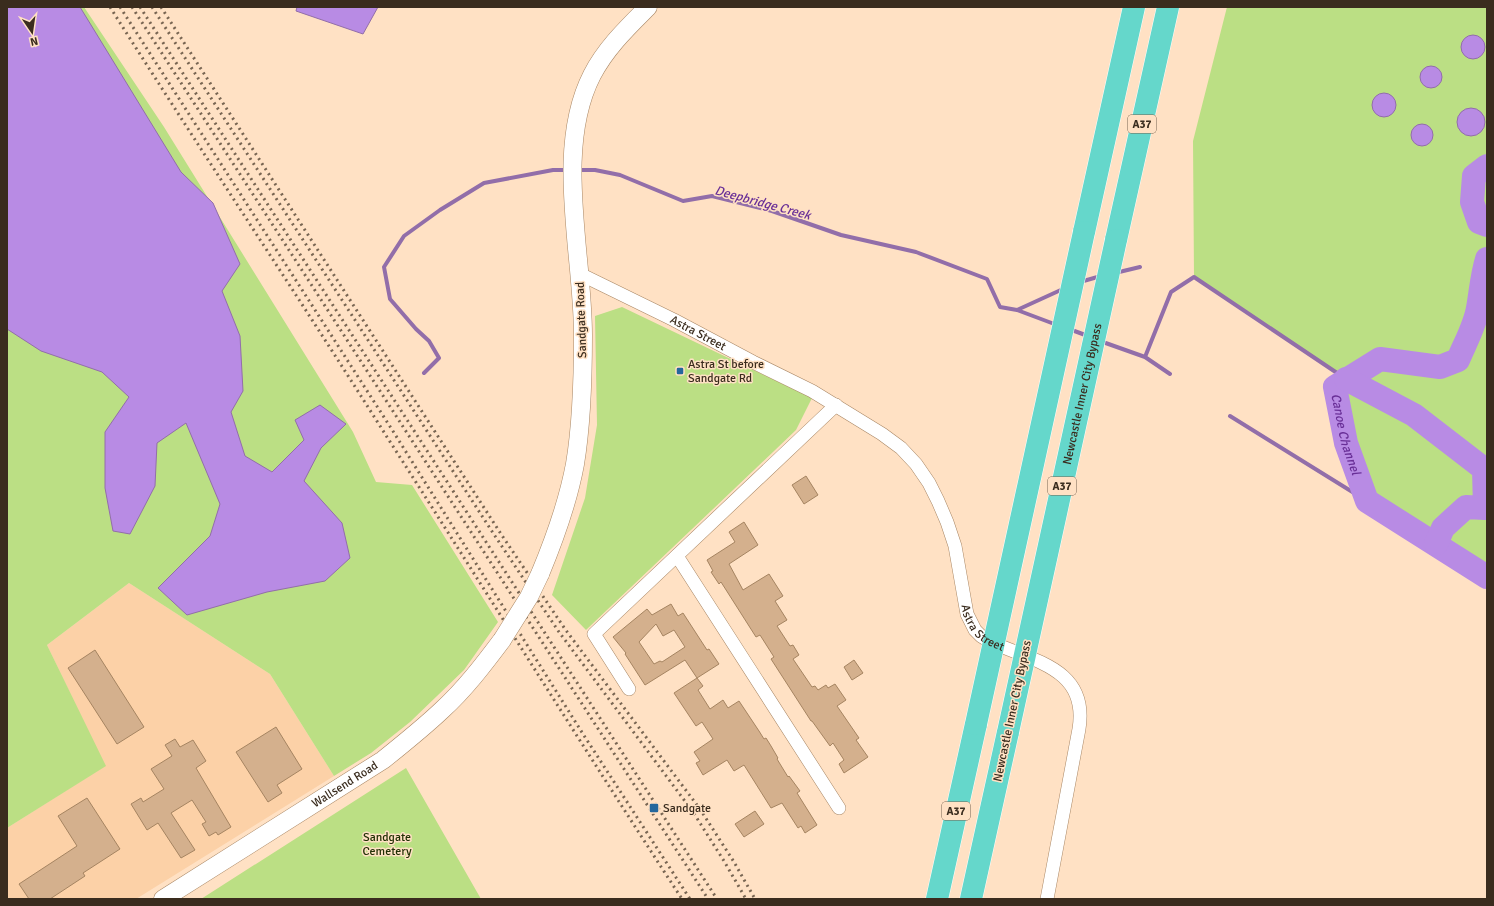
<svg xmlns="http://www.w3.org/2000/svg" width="1494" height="906" font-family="Signika,sans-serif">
	<rect width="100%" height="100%" fill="#ffe1c4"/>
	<path fill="#fcd1a7" d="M129 583 270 674 334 776 136 899H7V828L105 766 47 645Z"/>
	<path fill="#bbdf84" d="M7 7H84L164 127 353 432 376 482 412 485 498 622 464 670 410 722 371 753 334 776 270 674 129 583 47 645 106 766 7 828Z
		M1227 7H1487V577L1367 501 1346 443 1335 387 1346 379 1194 277 1193 141Z
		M622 307 812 398 796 430 586 630 552 595 585 498 597 425 595 316Z
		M406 768 481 899H201Z"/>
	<path fill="#b88be4" stroke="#926ea9" d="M7 7H80L181 172 213 203 240 264 222 291 240 336 243 391 231 412 245 456 272 472 304 440 295 420 320 405 346 424 321 448 304 481 342 523 350 558 325 581 267 592 187 615 158 588 210 536 220 504 186 423 157 443 155 486 130 534 113 531 105 488V432L129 397 102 372 41 351 7 329Z
		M297 7H378L363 34 296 11Z
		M1461 47a12 12 0 1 1 24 0a12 12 0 1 1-24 0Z
		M1420 77a11 11 0 1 1 22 0a11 11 0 1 1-22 0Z
		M1372 105a12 12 0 1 1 24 0a12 12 0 1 1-24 0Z
		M1457 122a14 14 0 1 1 28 0a14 14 0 1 1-28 0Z
		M1411 135a11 11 0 1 1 22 0a11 11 0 1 1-22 0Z"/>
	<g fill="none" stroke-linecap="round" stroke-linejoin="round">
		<path stroke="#926ea9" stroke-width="4" d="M578 170H595L620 175 683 201 712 196 772 211 841 235 916 252 987 279 1000 307 1017 310
			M1115 273 1140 267
			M1080 282 1101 276
			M1057 325 1017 310 1063 289
			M1069 329 1088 336
			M1100 341 1145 357 1171 292 1194 277 1346 379
			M1145 357 1170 374
			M424 373 439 358 429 341 416 329 390 299 384 267 404 236 440 210 484 183 553 170H569
			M1230 416 1367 501"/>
		<g stroke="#b88be4" stroke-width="24">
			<path d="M1487 166 1474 176 1472 202 1479 222 1487 225"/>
			<path id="s1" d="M1487 259C1482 275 1481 291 1478 308 1475 326 1465 343 1458 360L1440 367 1380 359 1335 387 1346 443 1367 501 1487 577"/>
			<path d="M1346 379 1414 415 1484 469 1485 508 1466 507 1443 528 1436 544"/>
		</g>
	</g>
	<path fill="#d4b08d" stroke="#a58461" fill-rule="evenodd" d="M806 476 818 495 804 504 792 485Z
		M744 522 758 545 729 564 743 590 769 574 783 596 775 601 787 620 777 626 790 646 793 645 799 655 793 659 812 687 815 686 818 690 826 685 828 688 835 684 846 700 837 706 859 738 856 740 868 757 844 773 839 764 844 760 833 743 830 746 812 721H811L771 659 774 657 760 635 756 637 721 582 719 584 711 572 713 571 707 560 735 542 729 532Z
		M671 604 678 616 683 613 707 650 709 649 719 664 697 678 703 686 698 690 710 709 723 700 728 708 739 701 759 731 764 739 766 738 771 746 778 758 777 759 788 777 789 776 800 791 797 793 817 825 805 833 801 826 798 828 782 803 771 808 744 765 734 771 727 760 703 775 696 763 700 761 694 752 713 739 702 722 696 726 674 693 697 678 685 660 645 685 625 654 626 653 613 637 647 609 652 615ZM656 624 663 636 674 630 685 647 662 662 660 661 654 664 639 642Z
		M95 650 144 727 117 744 68 668Z
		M854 660 863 673 852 680 844 667Z
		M276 727 302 769 277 785 282 793 268 802 236 752Z
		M175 739 180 747 193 740 206 761 196 768 231 827 218 835 216 832 209 836 202 824 206 822 192 800 171 813 195 850 181 858 158 823 147 830 131 804 141 798 143 802 164 789 151 769 172 756 165 745Z
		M87 798 120 849 83 873 85 876 50 899H29L19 884 77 846 58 816Z
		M755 811 764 824 744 837 735 824Z"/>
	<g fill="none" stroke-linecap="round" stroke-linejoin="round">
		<defs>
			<g id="minor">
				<path id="s2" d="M580 274 674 320 753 362 812 391 882 434 901 448 916 464 929 483 938 501 947 522 955 546 967 614 975 630 981 636 989 641C1031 661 1089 667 1079 729L1047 899"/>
				<path d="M677 556 839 808"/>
				<path d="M629 689 594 634 836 405"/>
			</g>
			<g id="secondary">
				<path d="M540 574C555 538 568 502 575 464 582 422 583 378 583 335 583 253 554 149 592 75 606 48 627 28 648 7"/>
				<path id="s3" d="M163 899 383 760C403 744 423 728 442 710 465 689 484 664 502 640"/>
			</g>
			<path id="motorway" d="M1084 232 1134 7
				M1116 240 1168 7
				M937 899 976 724
				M971 899 1008 732"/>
		</defs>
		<use href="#minor" stroke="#a88664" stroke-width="14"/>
		<use href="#secondary" stroke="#a88664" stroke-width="19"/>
		<use href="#motorway" stroke="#fff" stroke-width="23"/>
		<use href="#minor" stroke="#fff" stroke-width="13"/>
		<use href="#secondary" stroke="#fff" stroke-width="18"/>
		<use href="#motorway" stroke="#65d7cb" stroke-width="22"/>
		<path stroke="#786552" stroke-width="3" stroke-dasharray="2 4" stroke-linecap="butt" d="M110 7C201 151 296 293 387 437 486 591 582 746 682 899
			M120 7 391 428 583 734 690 899
			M132 7 708 899
			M140 7 717 899
			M152 7 495 536 559 632 693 812 724 861 746 899
			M161 7 501 534 565 629 700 809 734 862 755 899"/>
		<defs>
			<path id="secondary-bridge" d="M502 640 529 597 540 574"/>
			<g id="motorway-bridge">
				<path d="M976 724 1084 232"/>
				<path id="s4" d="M1008 732 1116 240"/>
			</g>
		</defs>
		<use href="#secondary-bridge" stroke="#a88664" stroke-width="19" stroke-linecap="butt"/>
		<use href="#motorway-bridge" stroke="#fff" stroke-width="23" stroke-linecap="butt"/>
		<use href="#secondary-bridge" stroke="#fff" stroke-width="18"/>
		<use href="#motorway-bridge" stroke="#65d7cb" stroke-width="22"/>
	</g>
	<g fill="#24679d" stroke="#ffe1c4" stroke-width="1.5">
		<rect x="676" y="367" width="8" height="8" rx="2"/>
		<rect x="649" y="803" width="10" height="10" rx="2"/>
	</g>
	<g text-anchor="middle" stroke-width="3" stroke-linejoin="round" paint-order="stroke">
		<g fill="#ffe1c4" stroke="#756250" stroke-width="1">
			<rect x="1128" y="115" width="28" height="18" rx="3"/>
			<rect x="1048" y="477" width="28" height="18" rx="3"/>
			<rect x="942" y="802" width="28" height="18" rx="3"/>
		</g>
		<g font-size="11" font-weight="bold" fill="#3a2c1e">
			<text x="1142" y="128">A37</text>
			<text x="1062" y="490">A37</text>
			<text x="956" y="815">A37</text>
		</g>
		<g font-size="12" fill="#3a2c1e" stroke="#ffe1c4">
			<text transform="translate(581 320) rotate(-92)" y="4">Sandgate Road</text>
			<text dy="4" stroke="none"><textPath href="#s2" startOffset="132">Astra Street</textPath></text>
			<text dy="4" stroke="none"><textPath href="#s4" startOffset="346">Newcastle Inner City Bypass</textPath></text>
			<text dy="4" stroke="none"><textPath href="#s2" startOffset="569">Astra Street</textPath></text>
			<text transform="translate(1012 711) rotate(-78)" y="4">Newcastle Inner City Bypass</text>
			<text dy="4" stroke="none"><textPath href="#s3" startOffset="215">Wallsend Road</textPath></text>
		</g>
		<g font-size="12" fill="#3a2c1e" stroke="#ffe1c4" text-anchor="start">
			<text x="688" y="368">Astra St before<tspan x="688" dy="14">Sandgate Rd</tspan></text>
			<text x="663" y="812">Sandgate</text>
		</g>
		<g font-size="12" fill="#223005" stroke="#ffe1c4">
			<text x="387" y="841">Sandgate<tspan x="387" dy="14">Cemetery</tspan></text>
		</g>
		<g font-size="13" font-style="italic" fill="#692f97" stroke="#ffe1c4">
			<text transform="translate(763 202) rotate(15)" y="5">Deepbridge Creek</text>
			<text dy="5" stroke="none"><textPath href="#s1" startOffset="287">Canoe Channel</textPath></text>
		</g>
	</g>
	<rect width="1494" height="906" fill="none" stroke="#3a2c1e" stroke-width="16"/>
	<g transform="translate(32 32) rotate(167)" stroke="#ffe1c4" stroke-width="3" paint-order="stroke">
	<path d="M0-3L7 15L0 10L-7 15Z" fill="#3a2c1e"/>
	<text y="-6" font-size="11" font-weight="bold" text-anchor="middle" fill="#3a2c1e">N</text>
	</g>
</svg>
